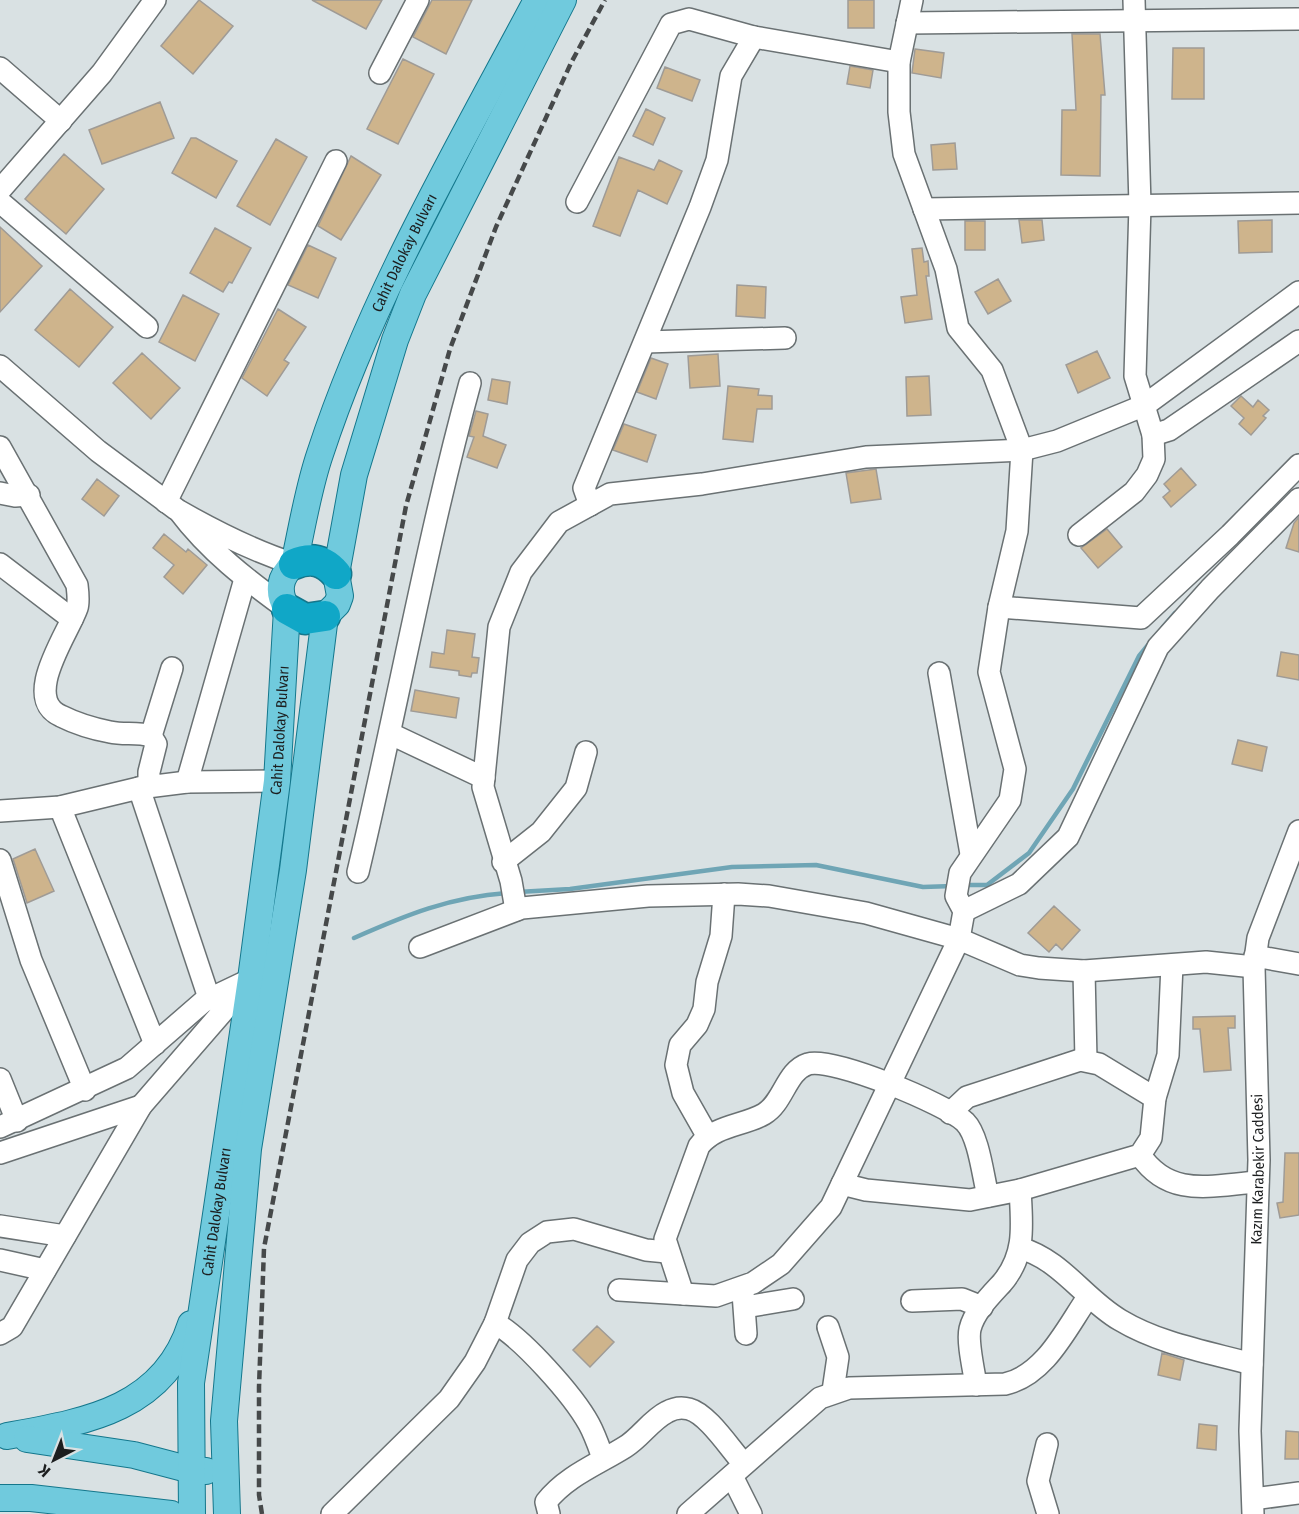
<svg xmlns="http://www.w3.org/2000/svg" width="1299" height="1514" font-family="'Fira Sans Condensed',sans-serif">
	<rect width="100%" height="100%" fill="#d9e1e3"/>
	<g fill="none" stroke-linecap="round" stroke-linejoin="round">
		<path stroke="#6fa5b5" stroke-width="4.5" d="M1163 627 1175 613
			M964 885H987L1029 853 1073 789 1139 656 1148 645
			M518 892 570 889 732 867 816 865 923 887 953 886
			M354 938C406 915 450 897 507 893"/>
	</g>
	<path fill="#ceb48c" stroke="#9f9b96" stroke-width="1.5" d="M199 0 233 26 193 74 161 46Z
		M312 0H382L366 29Z
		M432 0H472L446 54 413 37Z
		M848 0H874V28H848Z
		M1072 34H1100L1105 95H1101L1100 176 1061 175 1062 110H1076Z
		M1173 48H1204V99H1172Z
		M915 49 944 53 941 78 912 73Z
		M403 59 434 74 398 144 367 129Z
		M850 66 873 70 870 88 847 84Z
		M665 67 700 80 692 101 657 88Z
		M160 102 174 138 102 164 89 130Z
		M646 109 665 118 653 145 633 136Z
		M191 138H196L237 161 216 198 172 173Z
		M276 139 307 157 270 225 237 206Z
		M955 143 957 169 933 170 931 145Z
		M64 154 104 189 66 234 25 199Z
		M351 156 381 175 341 240 318 226Z
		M619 157 654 170 659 160 682 171 667 204 638 190 620 236 593 226Z
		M1019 220H1042L1044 240 1022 243Z
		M1272 220V252L1239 253 1238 221Z
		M965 221H985V250H965Z
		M0 227 42 266 0 312Z
		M215 228 251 248 232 283 229 282 223 292 190 273Z
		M308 245 336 258 318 298 288 285Z
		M922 248 924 262 928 261 929 276H926L932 319 905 323 901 297 917 295 912 249Z
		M998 279 1011 301 988 314 975 292Z
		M737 285 766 287 765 318 736 316Z
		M70 289 113 327 79 367 35 330Z
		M183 295 219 314 195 361 159 342Z
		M278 309 306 327 284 360 289 363 267 396 242 378Z
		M1097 351 1110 378 1078 393 1066 365Z
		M142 353 180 388 151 419 113 383Z
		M718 354 720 386 690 388 688 356Z
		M651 358 668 364 656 399 637 392Z
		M929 376 931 415 907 416 906 377Z
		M492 379 510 382 507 404 488 400Z
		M728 386 759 389 758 395 772 396V409H757L753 442 723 439Z
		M1241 396 1253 407 1258 400 1269 410 1263 416 1266 418 1251 435 1239 424 1244 418 1231 406Z
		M476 411 488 414 483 436 506 445 497 468 467 457 474 437 469 436Z
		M624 424 656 435 647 462 613 450Z
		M1181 468 1196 485 1171 507 1163 497 1170 491 1164 484Z
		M876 469 881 499 851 503 846 473Z
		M97 479 119 496 104 516 82 499Z
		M1299 517V552L1286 548 1294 523Z
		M1107 529 1122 547 1098 568 1081 548Z
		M164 534 186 552 188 549 207 565 183 594 164 577 174 565 153 548Z
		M447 630 475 634 472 657 479 658 477 673H472L471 677 459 675V671L430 667 432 652 444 654Z
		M1281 652 1299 655V680L1277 676Z
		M415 690 459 698 456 718 411 711Z
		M1238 740 1267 747 1262 771 1232 764Z
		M35 849 54 891 27 903 13 859Z
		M1054 906 1080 930 1062 950 1056 944 1049 952 1028 933Z
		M1235 1016V1028H1228L1231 1070 1204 1072 1200 1029H1193V1017Z
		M1285 1153H1299V1215L1280 1218 1277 1203 1283 1202Z
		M597 1326 614 1342 590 1367 573 1350Z
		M1162 1353 1184 1360 1180 1380 1158 1375Z
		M1199 1424 1217 1426 1216 1450 1197 1448Z
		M1286 1431 1299 1432V1459H1285Z"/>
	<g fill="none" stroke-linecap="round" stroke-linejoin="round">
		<defs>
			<g id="minor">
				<path d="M907 23 1299 19"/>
				<path d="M0 68 61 121"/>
				<path d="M380 73 418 0"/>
				<path d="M0 190 102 73 155 0"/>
				<path d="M0 202 147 327"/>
				<path d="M577 202 671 24 689 19 754 37 899 62"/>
				<path d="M924 209 1299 203"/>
				<path d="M645 342 785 338"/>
				<path d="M0 366 98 451 176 509"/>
				<path d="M1153 435 1169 430 1299 341"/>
				<path d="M0 447 77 585C78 593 79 602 77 608 68 634 21 698 61 716 75 723 94 729 110 732 124 735 137 732 151 736L156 744 149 772V786"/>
				<path d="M0 493 15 496 29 495"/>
				<path d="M166 502 336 161"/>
				<path d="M590 505 584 488 700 207 717 160 731 76 754 37"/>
				<path d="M1079 535 1134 492 1147 475 1154 459 1153 435 1135 376 1140 205 1134 0"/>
				<path d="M0 564 72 619"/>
				<path d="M999 607 1141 618 1230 535 1299 465"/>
				<path d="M287 609C247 580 209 551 179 511 216 532 253 551 294 564"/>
				<path d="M939 673 971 854"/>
				<path d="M391 734 484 778"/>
				<path d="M151 736 172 668"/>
				<path d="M187 782 245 579"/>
				<path d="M139 788 209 998"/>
				<path d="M60 807 155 1044"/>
				<path d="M0 811 60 807 139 788 187 782 277 781"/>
				<path d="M0 860 31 960 85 1090"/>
				<path d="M503 862 541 832 576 788 586 752"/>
				<path d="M358 872C397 709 426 544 470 383"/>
				<path d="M516 910 511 881 483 787 499 627 521 572 559 522 610 494 702 484 866 457 1022 450 1057 441 1145 405 1299 292"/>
				<path d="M964 911 1019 884 1068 837 1158 647 1210 589 1299 499"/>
				<path d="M420 947 522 908 648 896 738 894 769 896 866 913 959 939 1020 965 1039 968 1084 971 1206 962 1254 967"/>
				<path d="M1255 956 1299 964"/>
				<path d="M1084 971 1086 1060"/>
				<path d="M0 1079 17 1121"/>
				<path d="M950 1113 967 1097 1080 1060 1099 1064 1155 1098"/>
				<path d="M0 1127 127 1068 203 1002 245 982"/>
				<path d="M708 1137 683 1093 676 1065 680 1045 697 1025 704 1009 707 982 721 936 724 894"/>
				<path d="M0 1153 141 1106"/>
				<path d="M1140 1155C1170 1199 1212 1185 1258 1182"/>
				<path d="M842 1184 866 1190 970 1200 1020 1190 1140 1155 1151 1138 1155 1098 1168 1055 1172 965"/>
				<path d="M0 1226 65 1236"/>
				<path d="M1020 1248C1062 1260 1084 1299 1120 1320 1160 1344 1208 1352 1252 1364"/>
				<path d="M0 1260 45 1270"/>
				<path d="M619 1290 716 1296 753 1283 781 1264 831 1207 959 939 964 911 956 896 960 873 1010 800 1015 769 989 672 999 607 1017 531 1022 450 992 370 958 328 946 269 904 154 899 112V62L912 0"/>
				<path d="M743 1293 746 1334"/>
				<path d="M683 1294 665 1239 699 1146C715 1125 743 1126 764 1114 784 1102 786 1071 808 1064 833 1057 946 1104 965 1122 979 1136 983 1177 988 1196"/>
				<path d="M912 1301 962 1299 982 1307"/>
				<path d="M745 1307 793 1299"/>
				<path d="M495 1323C523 1339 573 1395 589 1424 595 1435 599 1447 603 1458"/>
				<path d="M828 1327 838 1357 833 1391"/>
				<path d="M0 1334 12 1327 141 1106 251 979"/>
				<path d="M976 1385C974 1371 967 1342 970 1329 974 1312 990 1296 1002 1283 1026 1255 1022 1225 1020 1190"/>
				<path d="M1047 1444 1038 1481 1048 1514"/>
				<path d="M732 1476 751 1514"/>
				<path d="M1253 1499 1299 1493"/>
				<path d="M332 1514 449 1399 475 1362 495 1323 517 1260 530 1243 547 1232 574 1229 646 1250 667 1252"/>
				<path d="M549 1514 546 1502C566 1476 598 1464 625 1447 640 1438 651 1420 667 1412 674 1408 682 1407 689 1409 708 1414 730 1449 744 1464"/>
				<path d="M688 1514 820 1398 849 1388 1005 1384C1045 1375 1066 1329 1088 1297"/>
				<path id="s1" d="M1253 1514 1250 1431 1259 1160 1254 967 1258 938 1299 831"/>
			</g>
			<g id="major">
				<path d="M7 1436C84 1422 164 1410 191 1324"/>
				<path d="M27 1439 134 1455 191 1470 206 1471"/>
				<path d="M0 1498H31L171 1514"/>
				<path id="s2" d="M192 1514 191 1383 251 979 277 781 287 609C277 592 279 577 294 564 302 528 308 489 320 454 372 295 459 147 537 0"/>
				<path d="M227 1514 224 1421 248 1149 293 870 325 616 337 604 340 596 336 574 354 475 395 340 413 294 563 0"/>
			</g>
			<path id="highway" d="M294 564C311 557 324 560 336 574
				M287 609 305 619 325 616"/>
		</defs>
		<use href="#minor" stroke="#6a7173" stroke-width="24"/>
		<use href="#major" stroke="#14778c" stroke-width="28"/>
		<use href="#highway" stroke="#14778c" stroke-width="33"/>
		<use href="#minor" stroke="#fff" stroke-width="21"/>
		<use href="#major" stroke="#70cadd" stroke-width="26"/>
		<use href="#highway" stroke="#10a7c7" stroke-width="30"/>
		<path stroke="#46494a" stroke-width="4.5" stroke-dasharray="9 4.5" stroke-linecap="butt" d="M262 1514 259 1495V1387L264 1248 406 506 450 349 496 227 571 63 605 0"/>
	</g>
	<g text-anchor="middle" stroke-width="4.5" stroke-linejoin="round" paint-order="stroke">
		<g font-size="15" fill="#1c1e1f" stroke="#d9e1e3">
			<text dy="5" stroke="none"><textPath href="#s2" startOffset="1293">Cahit Dalokay Bulvarı</textPath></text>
			<text dy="5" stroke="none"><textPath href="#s2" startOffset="790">Cahit Dalokay Bulvarı</textPath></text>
			<text dy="5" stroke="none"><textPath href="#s1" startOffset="345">Kazım Karabekir Caddesi</textPath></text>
			<text dy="5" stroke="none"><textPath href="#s2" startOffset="304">Cahit Dalokay Bulvarı</textPath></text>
		</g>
	</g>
	<g transform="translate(54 1460) rotate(222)" stroke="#d9e1e3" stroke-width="4.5" paint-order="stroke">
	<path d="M0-4.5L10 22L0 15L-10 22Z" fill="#1c1e1f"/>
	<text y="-9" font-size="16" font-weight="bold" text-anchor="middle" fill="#1c1e1f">K</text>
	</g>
</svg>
